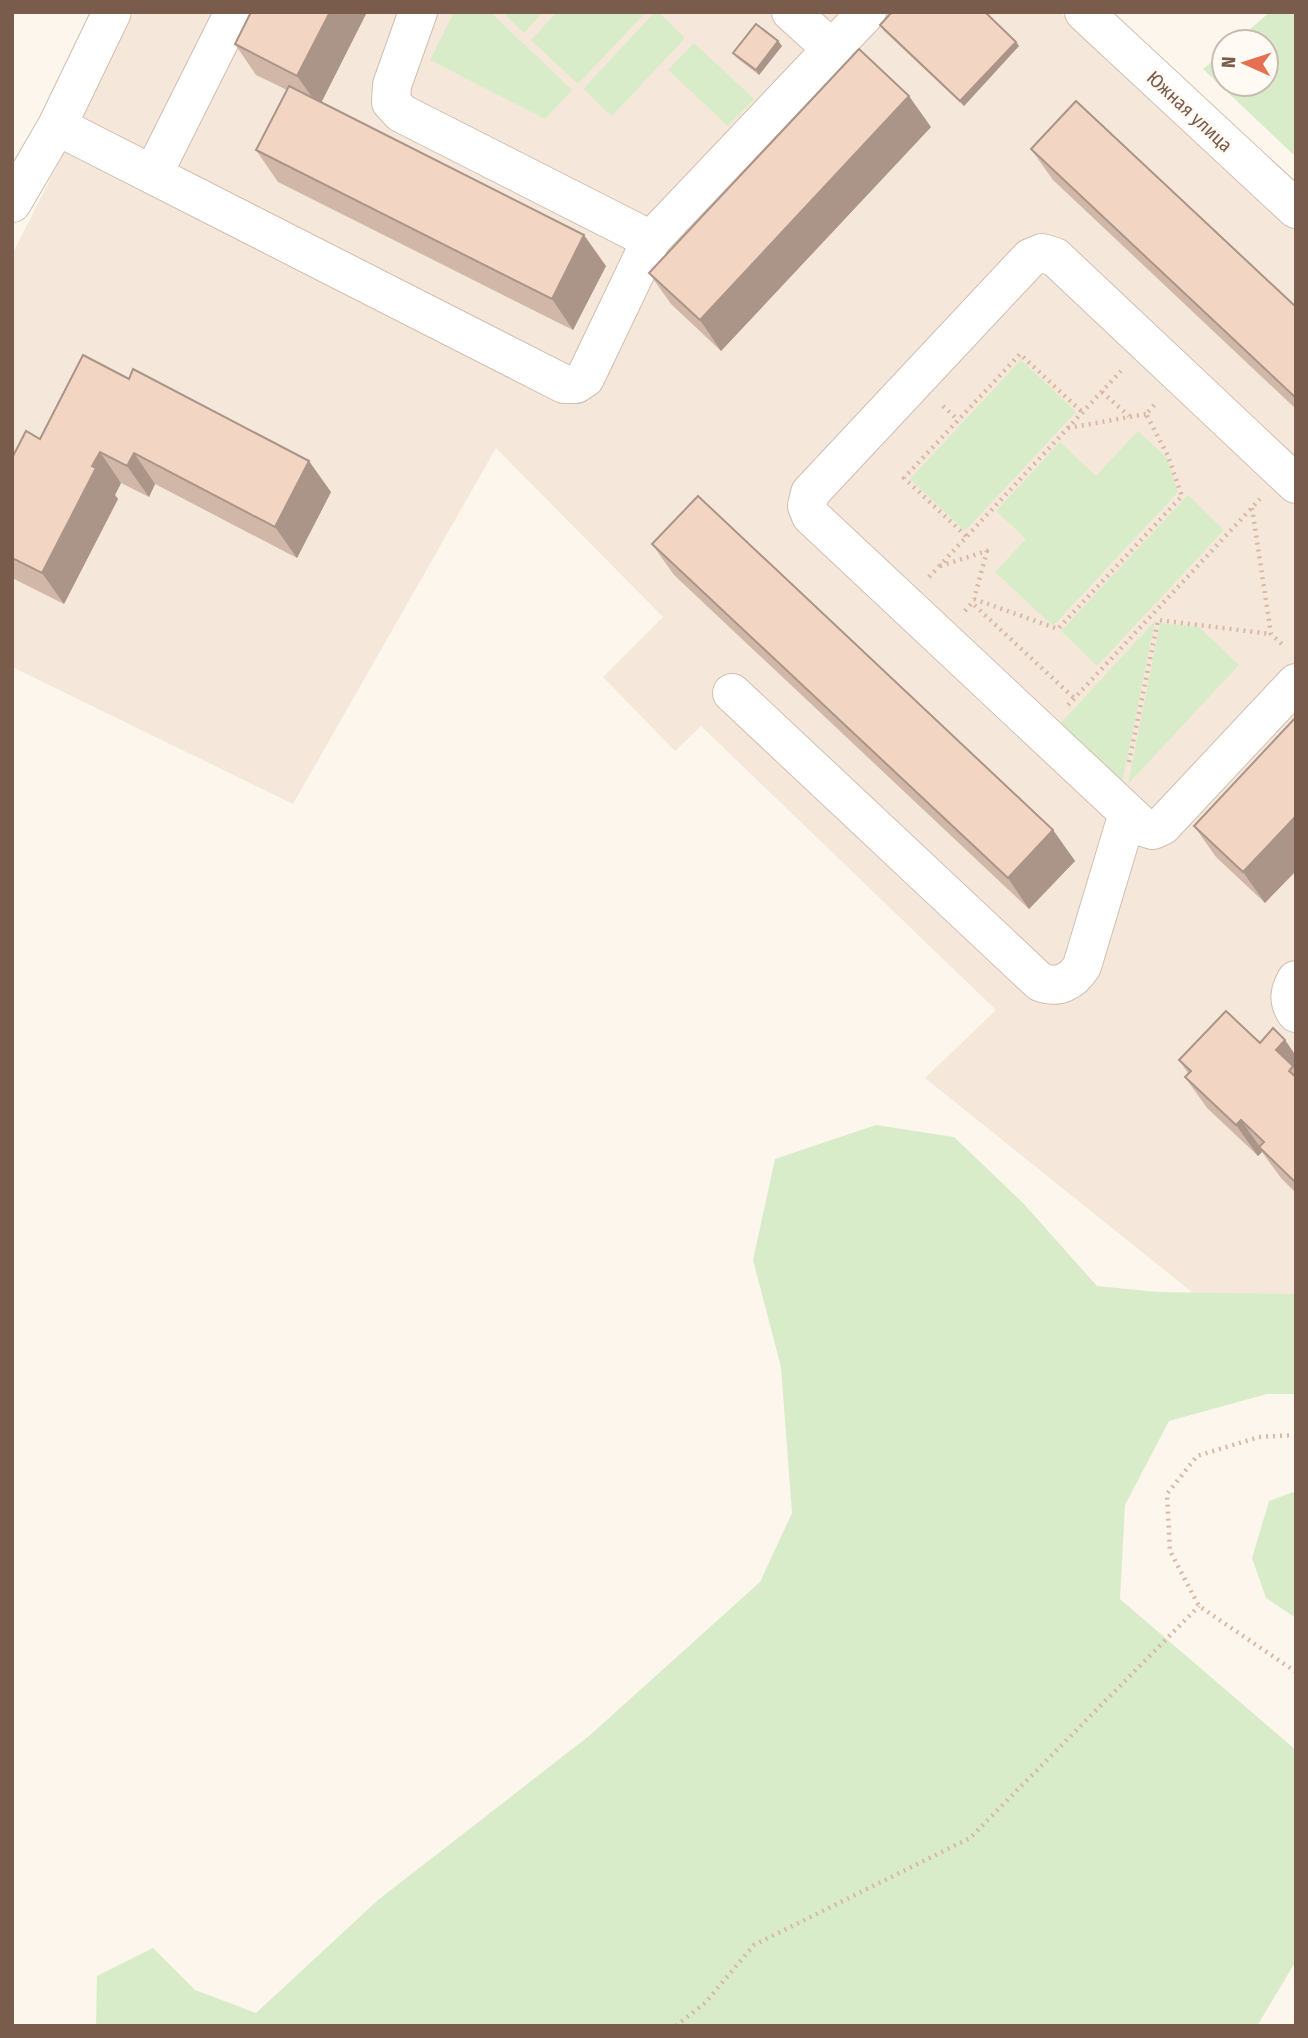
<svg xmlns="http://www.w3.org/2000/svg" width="1308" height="2038" font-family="'Fira Sans Condensed',sans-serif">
	<rect width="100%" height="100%" fill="#fdf6ec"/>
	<path fill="#f5e8da" d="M134 12H1060L1296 231V1315L1228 1321 925 1078 996 1010 701 726 675 751 603 677 663 617 496 448 293 804 12 667V255Z"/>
	<path fill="#d8ecc9" d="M454 12H490L572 90 545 119 430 60Z
		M502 12H543L524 33Z
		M557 12H646L578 84 531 40Z
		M655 12H658L685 38 612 116 583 89Z
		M1270 12H1296V157L1203 69 1224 52V84H1266V42H1235Z
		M694 43 754 99 728 126 668 70Z
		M1021 360 1076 412 965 531 910 479Z
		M1138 431 1167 458 1178 492 1053 626 995 572 1026 539 996 511 1060 442 1096 476Z
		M1188 495 1224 530 1097 666 1061 631Z
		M1155 621 1122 784 1059 725Z
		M1160 623 1199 627 1239 665 1128 784Z
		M876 1125 954 1137 1023 1203 1097 1286 1158 1292 1296 1294V1394H1267L1169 1421 1125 1505 1120 1599 1296 1750V1961L1257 2026H96L97 1976 153 1948 195 1990 256 2013 378 1900 589 1736 760 1582 792 1513 781 1367 753 1260 775 1159Z
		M1296 1491V1618L1266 1598 1252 1558 1269 1501Z"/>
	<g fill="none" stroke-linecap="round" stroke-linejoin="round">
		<defs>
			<path id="minor" d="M418 12 392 85 391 102 401 113 651 240 832 49 791 12
				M1084 12 1296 209
				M832 49 867 12
				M57 126 564 384H576L585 378 651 240
				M153 174 234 12
				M12 203 57 126 112 12
				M1296 484 1055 257 1042 253 1030 258 810 493 807 506 811 516 1143 827 1153 830 1162 826 1296 683
				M732 693 1040 982C1058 989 1072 982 1082 966L1128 813
				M1296 980C1289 992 1288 1001 1296 1013"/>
		</defs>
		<use href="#minor" stroke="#d1beb0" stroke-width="40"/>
		<path stroke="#d9b8a5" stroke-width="4.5" stroke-dasharray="2 5" stroke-linecap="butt" d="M1102 392 1129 416
			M943 406 958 420
			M1068 428 1146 414
			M1252 508 1271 634 1285 647
			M966 536 904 478 1020 354 1082 412
			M940 566 987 551 974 599
			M929 577 1121 371
			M974 599 1058 629 1182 496 1168 456 1146 414 1157 402
			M965 611 972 603 1074 698
			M1068 705 1260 499
			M1129 762 1158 620 1271 634
			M1296 1435 1259 1437 1197 1456 1167 1494 1170 1551 1199 1606 1296 1672
			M676 2026 705 2003 754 1945 970 1838 1199 1606"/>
		<use href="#minor" stroke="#fff" stroke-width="38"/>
	</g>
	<path fill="#d1b7a8" d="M367 12 321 103 606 266 573 330 278 182 256 150 287 90 256 75 235 44Z
		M880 25 1019 46 964 106 883 30Z
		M778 41 782 46 759 75 737 58 733 53Z
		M931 127 721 351 671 304 649 273Z
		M1031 149 1296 307V409L1053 180Z
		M83 355 331 492 297 558 155 484 149 497 121 483 115 495 118 499 64 604 12 578V458L40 439Z
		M652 544 1053 830 1075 861 1029 909 674 575Z
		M1296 717 1265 903 1216 857 1194 826Z
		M1285 1040 1296 1056V1193L1281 1178 1262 1152 1258 1156 1207 1108 1185 1077 1188 1073 1179 1060 1260 1043Z"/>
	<path fill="#aa9588" d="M330 12H367L319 107 297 76Z
		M778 41 782 46 759 75 756 70Z
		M1016 42 1019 46 964 106 960 101Z
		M909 96 931 127 721 351 700 320Z
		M584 235 606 266 573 330 552 299Z
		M100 452 121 483 115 495 118 499 64 604 42 573Z
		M134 453 155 484 149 497 127 466Z
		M309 461 331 492 297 558 275 527Z
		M1296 816V871L1265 903 1243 872Z
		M1053 830 1075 861 1029 909 1008 878Z
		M1285 1040 1296 1056V1070L1276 1050Z
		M1241 1120 1263 1151 1259 1147 1262 1152 1258 1156 1236 1125Z"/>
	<path fill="#f3d5c3" stroke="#aa9588" stroke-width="2" d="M251 12H330L297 76 235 44Z
		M892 12H985L1016 42 960 101 880 25Z
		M756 24 778 41 756 70 733 53Z
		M859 49 909 96 700 320 649 273Z
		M289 86 584 235 552 299 256 150Z
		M1076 101 1296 307V398L1031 149Z
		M83 355 129 379 133 369 309 461 275 527 134 453 127 466 100 452 92 466 96 468 42 573 12 558V458L26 431 40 439Z
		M698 496 1053 830 1008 878 652 544Z
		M1296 717V816L1243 872 1194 826Z
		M1226 1011 1260 1043 1273 1028 1285 1040 1276 1050 1293 1066 1289 1071 1296 1077V1183L1259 1147 1264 1142 1241 1120 1236 1125 1185 1077 1191 1071 1179 1060Z"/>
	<g text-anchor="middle" stroke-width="5" stroke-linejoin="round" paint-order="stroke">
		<g font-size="19" fill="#7a5c4d" stroke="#fffaf3">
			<text transform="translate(1190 111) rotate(43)" y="7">Южная улица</text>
		</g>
	</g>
	<rect width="1308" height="2038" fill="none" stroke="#7a5c4d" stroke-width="28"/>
	<g transform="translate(1245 63) rotate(273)"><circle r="33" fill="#fffaf3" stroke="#cabbb1" stroke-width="2"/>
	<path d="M0-5L12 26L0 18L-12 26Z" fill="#e76f51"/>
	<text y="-10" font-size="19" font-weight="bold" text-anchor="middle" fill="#7a5c4d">N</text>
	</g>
</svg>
